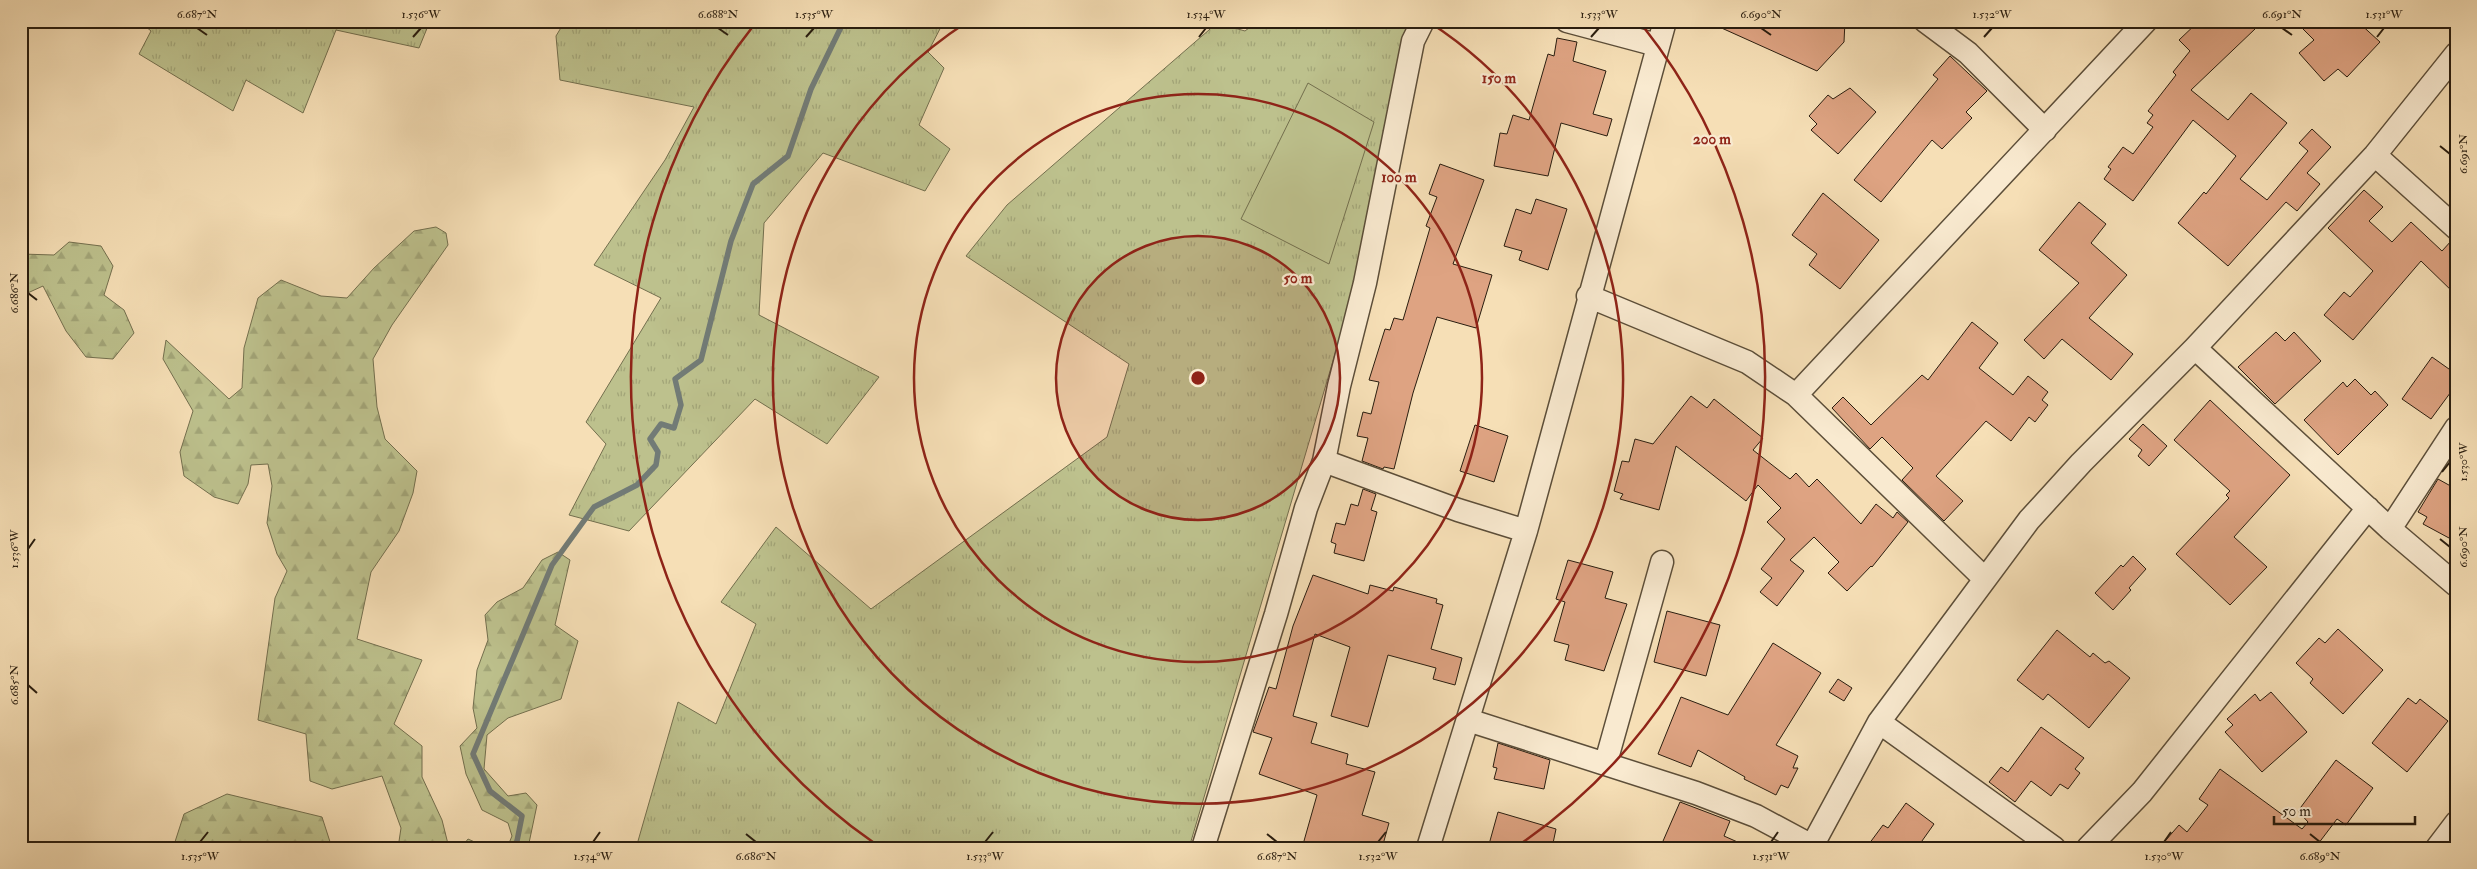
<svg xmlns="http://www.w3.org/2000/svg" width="2477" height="869" font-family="'IM FELL Double Pica',serif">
	<defs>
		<pattern id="grass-tufts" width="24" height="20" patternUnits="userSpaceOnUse" patternTransform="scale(1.25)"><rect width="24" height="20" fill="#bdc18d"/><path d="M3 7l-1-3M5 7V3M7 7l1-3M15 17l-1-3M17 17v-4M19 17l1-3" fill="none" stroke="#a2a578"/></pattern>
		<pattern id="forest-firs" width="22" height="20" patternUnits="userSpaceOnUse" patternTransform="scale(1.25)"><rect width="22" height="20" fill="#bdc18d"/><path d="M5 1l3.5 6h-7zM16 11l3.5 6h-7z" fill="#a2a578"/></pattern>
	</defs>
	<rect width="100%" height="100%" fill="#f6dfb6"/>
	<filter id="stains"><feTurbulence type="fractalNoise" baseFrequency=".004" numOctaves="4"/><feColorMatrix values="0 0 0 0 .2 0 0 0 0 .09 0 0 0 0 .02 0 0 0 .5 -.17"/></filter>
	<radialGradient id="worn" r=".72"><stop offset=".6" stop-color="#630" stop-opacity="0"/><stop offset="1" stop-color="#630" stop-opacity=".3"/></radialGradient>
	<path fill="url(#grass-tufts)" stroke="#736f4e" d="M139 21H430L419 48 336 30 303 113 246 80 233 111 139 54 151 31Z
		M565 21H944L928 52 944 68 919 125 950 149 925 191 823 153 764 223 759 315 879 377 827 444 755 399 629 531 569 515 606 444 586 422 661 298 594 265 665 160 694 107 560 80 556 36Z
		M1258 21H1420L1359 273 1189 848H636L678 702 716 724 756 624 721 602 776 527 871 609 1107 437 1129 364 966 256 1007 205 1217 23 1245 31Z"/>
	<path fill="url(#forest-firs)" stroke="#736f4e" d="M436 227 446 233 448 245 392 325 373 359 377 407 385 439 417 471 413 493 399 531 371 572 357 639 422 660 394 724 422 746V777L442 820 449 848H398L401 828 382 776 332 789 310 781 306 734 258 720 275 598 287 571 277 554 267 523 272 486 268 464 251 465 248 484 238 504 214 497 184 476 180 452 193 411 163 359 166 340 229 399 242 388 244 348 258 298 281 280 321 296 347 298 374 268 414 231Z
		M69 242 101 246 113 266 104 295 124 310 134 333 113 359 86 357 66 331 43 286 21 296V254L54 255Z
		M558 552 570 560 555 625 578 641 561 699 508 718 487 735 484 769 508 796 526 793 537 805 529 843 525 848H507L512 836 508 823 482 810 466 774 460 746 477 728 473 708 477 670 488 640 485 615 497 602 523 588 542 560Z
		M227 794 322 817 332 848H173L184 814Z
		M468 839 488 848H461Z"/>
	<path fill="#bdc18d" stroke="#736f4e" d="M1308 83 1374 122 1329 264 1241 219Z"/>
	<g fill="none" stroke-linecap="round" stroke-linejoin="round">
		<path stroke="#727b76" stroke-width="5.5" d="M513 848 517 841 522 816 490 791 473 754 552 565 594 507 637 485 656 465 658 452 650 439 661 424 674 428 681 405 675 379 701 360 731 241 753 184 788 156 811 89 844 21"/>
	</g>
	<path fill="#dea382" stroke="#291d0f" d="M1706 21H1845L1844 42 1817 71Z
		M2199 21H2248L2255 29 2191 90 2228 120 2251 93 2287 123 2240 179 2267 200 2308 151 2299 143 2312 129 2331 147 2307 173 2320 184 2297 211 2286 202 2228 266 2178 223 2204 192 2206 194 2236 156 2193 120 2133 201 2104 179 2111 169 2108 167 2123 147 2133 154 2153 127 2147 123 2153 115 2148 111 2176 75 2173 72 2190 51 2179 40Z
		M2295 21H2357L2380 42 2347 77 2338 69 2324 81 2299 53 2314 40Z
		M1557 38 1577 42 1573 61 1606 71 1593 114 1612 119 1607 136 1561 123 1548 176 1494 166 1500 133 1507 134 1513 115 1529 120 1548 54 1554 56Z
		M1950 56 1987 91 1966 112 1972 118 1942 149 1932 140 1881 202 1854 180 1938 79 1933 75Z
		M1850 88 1876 112 1838 154 1811 130 1817 124 1809 116 1828 95 1833 99Z
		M1440 164 1484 180 1453 264 1492 275 1476 328 1437 317 1413 393 1394 469 1384 467 1383 469 1362 461 1368 438 1357 436 1363 412 1371 414 1379 382 1369 380 1385 329 1390 330 1394 318 1403 320 1430 228 1426 226 1437 197 1429 194Z
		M2364 190 2383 207 2369 221 2392 242 2411 222 2442 251 2452 240 2456 241V295L2421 261 2353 340 2324 315 2344 292 2350 297 2373 271 2328 228Z
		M1823 193 1879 240 1840 289 1809 265 1817 254 1792 235Z
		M1536 199 1567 209 1548 270 1519 260 1522 251 1504 246 1516 209 1531 214Z
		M2079 202 2106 224 2091 243 2127 275 2089 318 2133 354 2111 380 2062 339 2044 359 2024 340 2079 283 2039 250Z
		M1972 322 1998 343 1979 368 2013 395 2028 376 2048 392 2042 400 2048 405 2035 422 2029 417 2011 441 1986 421 1936 476 1963 501 1944 521 1902 480 1913 468 1882 437 1870 449 1832 408 1843 397 1871 425 1922 375 1928 380Z
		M2276 332 2285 341 2294 332 2321 361 2275 404 2238 367Z
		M2432 357 2456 374V385L2431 419 2402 399Z
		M2355 379 2371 395 2375 391 2388 405 2338 455 2304 420 2343 382 2347 387Z
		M1691 396 1707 408 1714 399 1763 438 1753 450 1790 479 1796 473 1809 487 1817 479 1861 524 1876 504 1893 518 1897 512 1908 522 1872 567 1871 566 1847 591 1828 573 1839 562 1814 537 1790 560 1804 571 1777 606 1760 592 1772 578 1761 569 1785 539 1767 522 1781 508 1758 485 1746 501 1676 446 1659 510 1620 499 1623 494 1614 491 1622 461 1629 462 1635 439 1653 444Z
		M2210 400 2290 475 2234 537 2267 567 2230 605 2176 554 2229 498 2226 495 2230 491 2174 440Z
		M2143 424 2167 446 2149 466 2138 456 2142 450 2129 439Z
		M1475 425 1508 436 1494 482 1460 471Z
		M2438 479 2456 489V526L2449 538 2423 524 2427 517 2418 512Z
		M1363 489 1376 494 1371 510 1377 512 1364 561 1334 553 1336 544 1331 542 1336 523 1345 525 1351 504 1358 506Z
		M2133 556 2146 569 2129 588 2131 590 2113 610 2095 593 2121 565 2123 567Z
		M1568 560 1613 572 1605 598 1627 604 1604 671 1565 660 1569 645 1554 641 1565 602 1556 599Z
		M1313 575 1368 594 1370 585 1393 591 1394 587 1437 599 1436 603 1443 605 1431 649 1462 658 1455 685 1433 679 1436 668 1388 655 1368 727 1331 716 1350 647 1315 634 1293 716 1317 723 1311 743 1348 754 1346 764 1375 772 1362 815 1389 823 1382 848H1302L1317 795 1259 774 1272 738 1253 732 1269 687 1276 689 1293 626Z
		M1667 611 1720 625 1706 676 1654 662Z
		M2338 629 2383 670 2343 714 2310 683 2313 679 2296 663 2319 638 2325 643Z
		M2057 630 2090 657 2093 653 2105 663 2109 661 2130 678 2089 728 2048 694 2043 700 2017 680Z
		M1773 643 1821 673 1776 745 1798 756 1793 768H1798L1788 788 1781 785 1776 795 1744 779 1745 777 1698 750 1691 767 1658 754 1681 697 1728 715Z
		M1838 679 1852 688 1844 701 1829 692Z
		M2271 692 2307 732 2262 772 2225 732 2233 725 2227 719 2255 694 2260 701Z
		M2408 698 2416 704 2420 699 2448 721 2407 772 2372 743Z
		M2041 727 2084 758 2075 769 2080 773 2068 789 2060 784 2051 796 2031 781 2015 802 1989 782 2001 767 2008 772Z
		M1498 743 1550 760 1544 789 1494 779 1497 768 1493 767Z
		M2336 760 2373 788 2346 825 2337 819 2315 848H2159L2179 825 2187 832 2208 805 2199 799 2220 769 2302 829 2308 822 2298 811Z
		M1680 802 1730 821 1724 836 1751 848H1660Z
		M1906 803 1934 824 1917 848H1866L1883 825 1888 828Z
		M1498 812 1556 829 1552 848H1488Z"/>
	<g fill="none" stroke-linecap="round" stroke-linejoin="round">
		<defs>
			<path id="street" d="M1567 21 1657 45
				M1925 21 1968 53 2045 130
				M2375 155 2456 228
				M1588 296 1747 362 1796 395 1984 578
				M2195 348 2390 529 2456 585
				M1796 395 2146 21
				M1324 461 1458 510 1526 531
				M2390 529 2456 428
				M1468 720 1696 793 1756 816 1812 846
				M1879 722 2054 848
				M1606 762 1662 562
				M1203 848 1276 614 1306 508 1324 461 1339 386 1365 283 1413 41 1423 21
				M1428 848 1526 531 1665 21
				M1811 848 1879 722 2029 520 2081 463 2195 348 2375 155 2456 54
				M2088 848 2142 792 2368 508
				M2437 848 2456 823"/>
		</defs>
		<use href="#street" stroke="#5c4e39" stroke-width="25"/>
		<use href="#street" stroke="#f9ead0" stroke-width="22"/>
	</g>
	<path fill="none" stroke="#291d0f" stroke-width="2" d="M197 28 207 35M718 28 728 35M1761 28 1771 35M2282 28 2292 35M413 37 421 28M806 37 814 28M1199 37 1206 28M1591 37 1599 28M1984 37 1992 28M2377 37 2384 28M2440 146 2450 154M28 293 37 300M2442 472 2450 462M2440 539 2450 547M28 549 35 539M28 685 37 693M746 834 756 842M1267 834 1277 842M2310 834 2320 842M200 842 208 832M593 842 600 832M985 842 993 832M1378 842 1386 832M1771 842 1778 832M2164 842 2171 832"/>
	<circle cx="1198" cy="378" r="142" fill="#8f2418" fill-opacity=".12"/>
	<g fill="none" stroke="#8f2418" stroke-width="2.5">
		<circle cx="1198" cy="378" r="142"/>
		<circle cx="1198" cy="378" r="284"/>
		<path d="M1429 22A425 425 0 1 1 967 22"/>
		<path d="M877 845A567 567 0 0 1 754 25M1642 25A567 567 0 0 1 1519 845"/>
	</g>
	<circle cx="1198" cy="378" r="8" fill="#8f2418" stroke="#f9ead0" stroke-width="2.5"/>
	<g font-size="15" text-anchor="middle" font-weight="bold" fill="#8f2418" stroke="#f9ead0" stroke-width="4.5" stroke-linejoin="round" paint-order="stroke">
		<text x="1499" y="83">150 m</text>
		<text x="1712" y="144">200 m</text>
		<text x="1399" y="182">100 m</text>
		<text x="1298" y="283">50 m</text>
	</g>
	<rect width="2477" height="869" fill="none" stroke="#f6dfb6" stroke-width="55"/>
	<path d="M2274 816v8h141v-8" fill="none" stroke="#291d0f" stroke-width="2.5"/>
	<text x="2282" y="816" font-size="15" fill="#291d0f" stroke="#f9ead0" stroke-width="4" paint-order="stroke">50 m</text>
	<rect x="28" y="28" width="2422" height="814" fill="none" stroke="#291d0f" stroke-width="2"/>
	<g font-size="12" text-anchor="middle" fill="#291d0f">
		<text x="197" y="18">6.687°N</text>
		<text x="421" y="18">1.536°W</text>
		<text x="718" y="18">6.688°N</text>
		<text x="814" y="18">1.535°W</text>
		<text x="1206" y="18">1.534°W</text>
		<text x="1599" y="18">1.533°W</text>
		<text x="1761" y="18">6.690°N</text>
		<text x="1992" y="18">1.532°W</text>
		<text x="2282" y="18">6.691°N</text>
		<text x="2384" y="18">1.531°W</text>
		<text transform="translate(2463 154) rotate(-90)" y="4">6.691°N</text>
		<text transform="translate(14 293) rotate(-90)" y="4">6.686°N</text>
		<text transform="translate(2463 462) rotate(-90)" y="4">1.530°W</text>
		<text transform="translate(2463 547) rotate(-90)" y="4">6.690°N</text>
		<text transform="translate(14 549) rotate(-90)" y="4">1.536°W</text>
		<text transform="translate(14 685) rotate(-90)" y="4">6.685°N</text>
		<text x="200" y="860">1.535°W</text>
		<text x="593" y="860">1.534°W</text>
		<text x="756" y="860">6.686°N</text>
		<text x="985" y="860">1.533°W</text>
		<text x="1277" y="860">6.687°N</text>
		<text x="1378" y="860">1.532°W</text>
		<text x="1771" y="860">1.531°W</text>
		<text x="2164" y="860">1.530°W</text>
		<text x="2320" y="860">6.689°N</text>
	</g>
	<rect width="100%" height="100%" filter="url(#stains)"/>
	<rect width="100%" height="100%" fill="url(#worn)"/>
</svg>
